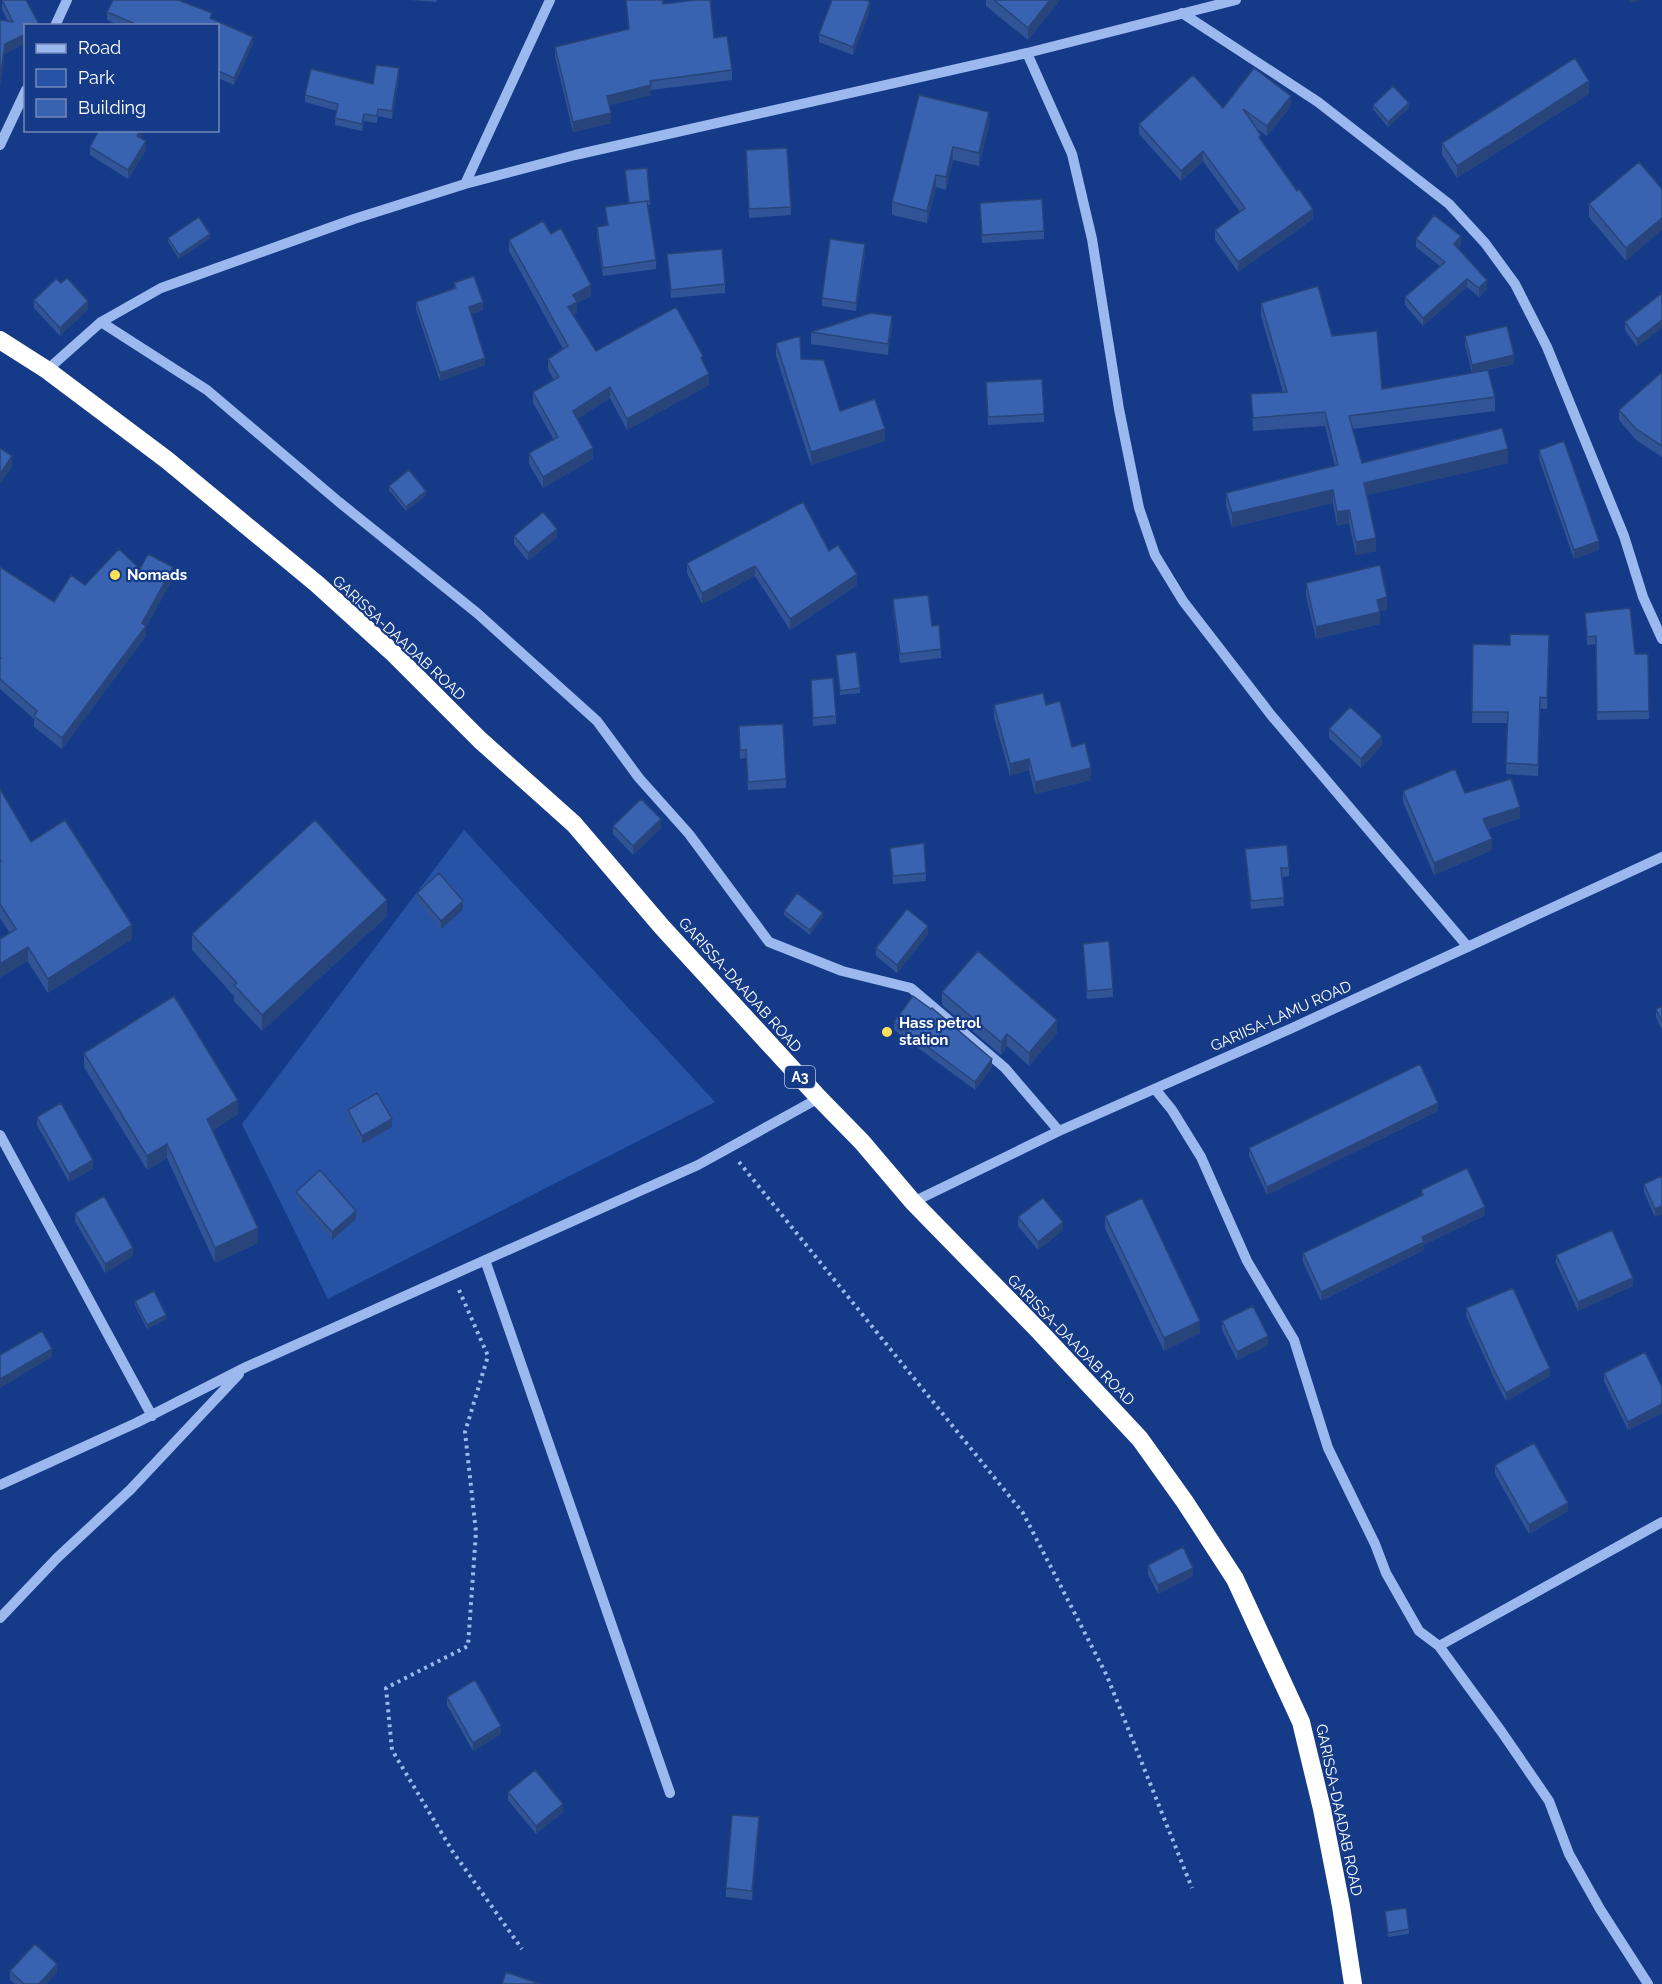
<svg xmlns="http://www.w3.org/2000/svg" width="1662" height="1984" font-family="Raleway,sans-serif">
	<rect width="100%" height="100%" fill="#153b88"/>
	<path fill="#2753a7" d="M464 830 715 1102 328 1299 242 1124Z"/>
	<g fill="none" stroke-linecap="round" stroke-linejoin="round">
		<path stroke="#9bb8ef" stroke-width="4" stroke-dasharray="3 4.5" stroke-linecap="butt" d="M739 1162 1023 1513 1107 1676 1192 1888
			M459 1290 488 1356 465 1432 476 1532 468 1646 386 1688 392 1750 453 1852 522 1949"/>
		<path stroke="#9bb8ef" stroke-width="10" d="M1182 13 1318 102 1449 204 1485 243 1515 284 1547 347 1624 536 1643 597 1662 639
			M55 26 67 0
			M1027 53 1072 154 1092 239 1119 409 1139 508 1155 555 1183 601 1271 715 1468 947
			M0 145 26 90
			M465 184 550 0
			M101 322 207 390 339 502 477 613 597 721 639 778 689 834 769 942 842 971 911 988 1005 1068 1059 1131
			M47 370 101 322 161 288 354 219 465 184 575 155 1027 53 1236 0
			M1155 1089 1172 1110 1201 1157 1247 1261 1294 1340 1328 1448 1375 1544 1386 1573 1419 1631 1439 1646 1501 1731 1549 1801 1569 1854 1600 1909 1648 1984
			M0 1135 152 1416
			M913 1202 1059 1131 1290 1029 1662 857
			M485 1260 670 1793
			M0 1485 136 1423 246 1367 698 1165 819 1098
			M0 1618 57 1558 130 1490 239 1374
			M1439 1646 1662 1522"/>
		<path stroke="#fff" stroke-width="18" d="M0 340 47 370 167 460 317 584 392 652 480 740 574 824 662 927 819 1098 862 1142 913 1202 1040 1332 1140 1439 1185 1502 1235 1579 1301 1722 1322 1809 1341 1906 1353 1984"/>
	</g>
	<path fill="#315497" d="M2 0H26L5 54 8 21 2 10Z
		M410 0H437L436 2Z
		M626 0H663V4L714 38 732 70V80L651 90V95L609 105 611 123 573 132 555 57V47L628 29Z
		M986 0H1060L1028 40 986 6Z
		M870 10 853 55 819 42V34Z
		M107 12 212 18 253 44 234 85 218 78V26H121L107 20Z
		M399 76 392 119 378 116 377 123 364 121 362 131 335 125V118L337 111 305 102V95L373 84Z
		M1589 94 1457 178 1442 155V143Z
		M919 95 989 125 979 166 953 160 946 190 936 187 927 223 892 215V202Z
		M1373 105 1409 108 1388 127 1373 109Z
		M1291 106 1267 136 1256 128 1261 140 1313 219 1238 272 1215 240V230L1240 212 1203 161 1181 181 1139 134V124L1223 108Z
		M99 130H144L140 138 146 150 128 179 90 155V147Z
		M746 150 791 207V215L749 218Z
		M1639 162 1626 261 1589 217V204Z
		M650 201V205H648L656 260V269L603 276 597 235V227L607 225 605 207Z
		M980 203 1044 231V239L982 243Z
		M551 234 591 296 577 303V313L573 315 596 351 703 363 709 385 627 430 610 398 577 419 593 459 543 488 529 464V453L554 440 533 403V392L554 380 548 370V359L563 349 509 251V240Z
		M168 238H210L179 259 168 242Z
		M1416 239 1461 245 1458 248 1487 289 1479 297 1467 287 1423 326 1405 305V297L1440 266 1416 247Z
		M865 253 856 311 822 306V298Z
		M667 254 725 284V293L671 298Z
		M61 283 88 309 60 336 34 308V300Z
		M454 283 483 310 471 314 485 365 440 381 416 309V302L454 289Z
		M1662 293 1637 347 1625 330V322Z
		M1261 303 1332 336 1382 389 1472 373 1465 345V336L1514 364 1483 371 1495 397V411L1352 429 1362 463H1508L1367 495 1376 551 1356 555 1349 523 1337 526 1333 503 1232 527 1226 506V493L1335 466 1325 426 1253 431 1251 394 1283 392 1261 316Z
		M892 327 888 355 811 344V332Z
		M776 343 801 359 840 411 885 441 811 465 776 356Z
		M1662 372V457L1636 440 1619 420V410Z
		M986 390 1044 414V422L988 425Z
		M1539 450 1599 550 1574 559 1539 459Z
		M389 486 426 495 406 511 389 490Z
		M514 536 557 537 528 561 514 544Z
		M829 551 857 585 790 630 755 576 702 604 687 573V563Z
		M0 567 54 602 85 585 140 569 173 578 146 627V636L62 749 34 727V719L0 689Z
		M1306 583 1387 610 1380 611V624L1316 639 1306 595Z
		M893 599 932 626 941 649V658L900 663 893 608Z
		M1585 613 1635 654H1648L1649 719 1597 720 1596 644 1587 645Z
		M1473 644 1549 647 1547 709H1540L1538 776 1506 774 1507 723H1472Z
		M836 655 860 688V693L840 695Z
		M811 680 836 716V724L813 726Z
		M994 705H1046L1091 780 1035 794 1029 770 1010 776 994 717Z
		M739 726 786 779V788L748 790 746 758 740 759Z
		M1329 729 1382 745 1361 768 1329 738Z
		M0 789 31 842 132 939 48 993 0 918Z
		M1403 791 1520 818 1488 829 1492 850 1434 875 1403 802Z
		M613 826 661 828 633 855 613 834Z
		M890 848 926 873V881L893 884Z
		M1245 849 1289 868V876L1282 877 1284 906 1251 909Z
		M417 893 463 910 441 929 417 901Z
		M784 911 823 917 810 935 784 915Z
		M387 916 262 1031 234 1001V996L192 950V934Z
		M928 934 897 973 876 956V948Z
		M1083 944 1113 989V997L1087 999Z
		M942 992 1057 1033 1029 1066 1007 1046 1001 1055 942 1005Z
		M1662 1006V1030L1656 1017V1009Z
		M894 1022 992 1067 975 1090 894 1030Z
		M84 1053 238 1114 213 1130 258 1243 215 1263 167 1158 147 1170 84 1067Z
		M348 1110 392 1127 362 1144 348 1118Z
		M1438 1111 1267 1195 1249 1156V1148Z
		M37 1117 93 1169 69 1182 37 1125Z
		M1662 1176 1655 1217 1644 1192V1184Z
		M1421 1190 1485 1215 1424 1245V1250L1321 1301 1303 1262V1253L1421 1196Z
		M296 1192 356 1219 332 1240 296 1200Z
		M75 1213 133 1256 105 1273 75 1221Z
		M1105 1216 1200 1333 1164 1351 1105 1228Z
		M1018 1217 1063 1230 1038 1250 1018 1226Z
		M1556 1255 1633 1286 1578 1311 1556 1263Z
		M135 1301 166 1319 147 1329 135 1305Z
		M1466 1308 1540 1348 1550 1376 1506 1401 1494 1378 1466 1316Z
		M1222 1321 1268 1345 1237 1360 1222 1330Z
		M1604 1373 1662 1387V1413L1628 1430 1604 1381Z
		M1495 1465 1568 1511 1529 1534 1495 1474Z
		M1148 1565 1193 1576 1158 1594 1148 1574Z
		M447 1697 501 1734 473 1751 447 1705Z
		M508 1792 563 1812 536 1834 508 1800Z
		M759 1825 752 1900 726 1897V1888Z
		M1385 1911 1409 1929V1934L1388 1937Z
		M10 1971 57 1972 46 1984H15L10 1980Z"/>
	<path fill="#28457b" d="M1050 0H1060L1028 40V28Z
		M1630 0H1641L1630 3Z
		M870 2V10L853 55V47Z
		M26 34V43L5 54 0 88V78L5 44Z
		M253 37V44L234 85V78Z
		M399 68V76L392 119V111Z
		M1589 81V94L1457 178V166Z
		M651 85V95L607 106V96Z
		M1291 96V106L1267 136V126Z
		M1409 103V108L1388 127V122Z
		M989 112V125L979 166V153Z
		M611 113V123L573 132V122Z
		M364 114V121L362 131V124Z
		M140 130H144L137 145V136Z
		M146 141V150L128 179V170Z
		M953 147V160L946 190V177Z
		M1203 151V161L1181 181V171Z
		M936 175V187L927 223V211Z
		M1313 209V219L1238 272V262Z
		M1662 218V230L1626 261V248Z
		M210 234V238L179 259V255Z
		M1461 236V245L1454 252V244Z
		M865 244V253L856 311V303Z
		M1467 279V287L1423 326V318Z
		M1487 280V289L1479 297V288Z
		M591 285V296L577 303V313L568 318V307L573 295Z
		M88 301V309L60 336V328Z
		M483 302V310L469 315V307Z
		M892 316V327L888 355V344Z
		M1662 320V328L1637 347V339Z
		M1514 355V364L1472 373V365Z
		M485 358V365L440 381V373Z
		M709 374V385L627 430V419Z
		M610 387V398L573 422V411Z
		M885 429V441L811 465V452Z
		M593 448V459L543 488V477Z
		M1508 449V463L1364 496V483Z
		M12 456V467L0 484V474Z
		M1333 490V503L1232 527V513Z
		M426 491V495L406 511V507Z
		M1349 510V523L1337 526V512Z
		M557 529V537L528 561V553Z
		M1376 538V551L1356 555V542Z
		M1599 541V550L1574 559V550Z
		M755 566V576L702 604V593Z
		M173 567V578L146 627V636L62 749V738L142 623Z
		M857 574V585L790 630V619Z
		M1387 597V610L1377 612V600Z
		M1380 612V624L1316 639V627Z
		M1382 736V745L1361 768V759Z
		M1029 759V770L1010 776V764Z
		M1091 768V780L1035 794V782Z
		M1520 807V818L1483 830V819Z
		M661 819V828L633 855V846Z
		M1492 839V850L1434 875V863Z
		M387 900V916L262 1031V1015Z
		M463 901V910L441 929V921Z
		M823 913V917L810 935V930Z
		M132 925V939L48 993V979Z
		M928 926V934L897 973V965Z
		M28 947V961L0 978V964Z
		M1057 1020V1033L1029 1066V1053Z
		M1007 1034V1046L1001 1055V1042Z
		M992 1059V1067L975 1090V1082Z
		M238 1100V1114L207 1133V1119Z
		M1438 1103V1111L1267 1195V1187Z
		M392 1119V1127L362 1144V1136Z
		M167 1144V1158L147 1170V1156Z
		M93 1160V1169L69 1182V1174Z
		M1662 1206V1215L1655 1217V1209Z
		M1485 1207V1215L1424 1245V1250L1321 1301V1292L1422 1237Z
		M356 1211V1219L332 1240V1232Z
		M1063 1222V1230L1038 1250V1242Z
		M258 1228V1243L215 1263V1248Z
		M133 1248V1256L105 1273V1264Z
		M1633 1278V1286L1578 1311V1302Z
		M166 1315V1319L147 1329V1325Z
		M1200 1321V1333L1164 1351V1338Z
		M1268 1336V1345L1237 1360V1352Z
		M52 1349V1357L0 1388V1379Z
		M1550 1368V1376L1506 1401V1393Z
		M1662 1404V1413L1628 1430V1422Z
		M1568 1503V1511L1529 1534V1525Z
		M1193 1568V1576L1158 1594V1585Z
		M501 1726V1734L473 1751V1743Z
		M563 1804V1812L536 1834V1826Z
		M759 1817V1825L752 1900V1891Z
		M57 1964V1972L46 1984H39Z"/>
	<path fill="#3962b0" stroke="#28457b" stroke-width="1.5" d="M2 0H26L40 26H26V34L5 44 0 78V20L13 22Z
		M113 0H178L212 13 210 18 253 37 234 78 218 71V72V26H132L133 23 107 12Z
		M626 0H663V4L695 0H710L714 38 727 36 732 70 650 81 651 85 607 96 611 113 573 122 555 47 629 29Z
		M832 0H866L870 2 853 47 819 34Z
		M994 0H1050L1028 28Z
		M1575 58 1589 81 1457 166 1442 143Z
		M376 65 399 68 392 111 378 109 377 116 364 114 362 124 335 118 338 104 305 95 311 69 373 84Z
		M1254 68 1291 96 1267 126 1243 109 1261 135 1259 137 1297 191 1299 189 1313 209 1238 262 1215 230 1245 208 1203 151 1181 171 1139 124 1193 75 1223 108Z
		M1393 86 1409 103 1388 122 1373 105Z
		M919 95 989 112 979 153 953 147 946 177 936 175 927 211 892 202Z
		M99 130H140L137 136 146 141 128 170 90 147Z
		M787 148 791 207 749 209 746 150Z
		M1639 162 1662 189V218L1626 248 1589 204Z
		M647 168 650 201 629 203 625 170Z
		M1042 199 1044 231 982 235 980 203Z
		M647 201 656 260 603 268 597 227 608 225 605 207Z
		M1434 215 1461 236 1454 244 1487 280 1479 288 1467 279 1423 318 1405 297 1445 262 1416 239Z
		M199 217 210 234 179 255 168 238Z
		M543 221 551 234 561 228 591 285 573 295 577 302 568 307 596 351 676 307 703 356 701 358 709 374 627 419 610 387 573 411 593 448 543 477 529 453 558 437 533 392 559 377 548 359 568 346 509 240Z
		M830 239 865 244 856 303 822 298Z
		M722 249 725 284 671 290 667 254Z
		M474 276 483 302 469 307 485 358 440 373 416 302 456 288 454 283Z
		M67 278 88 301 60 328 34 300 56 279 61 283Z
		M1318 286 1332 336 1377 331 1382 389 1488 370 1495 397 1349 416 1362 463 1502 428 1508 449 1364 483 1376 538 1356 542 1349 510 1337 512 1333 490 1232 513 1226 493 1338 465 1325 412 1253 418 1251 394 1287 392 1261 303Z
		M1662 293V320L1637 339 1625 322Z
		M871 313 892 316 888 344 811 332Z
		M1507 326 1514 355 1472 365 1465 336Z
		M800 336 801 359 824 360 840 411 875 399 885 429 811 452 776 343Z
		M1662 372V446L1636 429 1619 410Z
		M1042 379 1044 414 988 417 986 382Z
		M1564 441 1599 541 1574 550 1539 450Z
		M0 448 12 456 0 474Z
		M409 470 426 491 406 507 389 486Z
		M803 502 829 551 838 545 857 574 790 619 755 566 702 593 687 563Z
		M543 512 557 529 528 553 514 536Z
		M119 549 140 569 148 554 173 567 142 623 146 626 62 738 34 716 37 711 0 679V659L1 658 0 657V567L54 602 71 575 85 585Z
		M1380 565 1387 597 1377 600 1380 612 1316 627 1306 583Z
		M928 595 932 626 939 625 941 649 900 654 893 599Z
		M1630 608 1635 654H1648L1649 711 1597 712 1596 636 1587 637 1585 613Z
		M1510 634 1549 635 1547 698 1540 697 1538 765 1506 763 1508 712H1472L1473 644 1510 645Z
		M856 652 860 688 840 691 836 655Z
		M833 678 836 716 813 718 811 680Z
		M1043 693 1046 705 1060 701 1072 747 1085 743 1091 768 1035 782 1029 759 1010 764 994 705Z
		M1350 707 1382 736 1361 759 1329 729Z
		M783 724 786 779 748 782 746 750H740L739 726Z
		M1455 769 1465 793 1511 779 1520 807 1483 819 1492 839 1434 863 1403 791Z
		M0 789 31 842 65 820 132 925 48 979 28 947 0 964V939L16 929 0 904V862L1 861 0 859Z
		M641 799 661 819 633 846 613 826Z
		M315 820 387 900 262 1015 234 985 237 983 192 934Z
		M924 843 926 873 893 876 890 848Z
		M1287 845 1289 868H1281L1284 898 1251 901 1245 849Z
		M439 873 463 901 441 921 417 893Z
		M797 893 823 913 810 930 784 911Z
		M907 909 928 926 897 965 876 948Z
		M1109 941 1113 989 1087 991 1083 944Z
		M978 951 1057 1020 1029 1053 1007 1034 1001 1042 942 992Z
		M174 996 238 1100 207 1119 258 1228 215 1248 167 1144 147 1156 84 1053Z
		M913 996 931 1009 932 1008 992 1059 975 1082 894 1022Z
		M1662 1006V1022L1656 1009Z
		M1420 1064 1438 1103 1267 1187 1249 1148Z
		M377 1093 392 1119 362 1136 348 1110Z
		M61 1103 93 1160 69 1174 37 1117Z
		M1467 1168 1485 1207 1422 1237 1424 1242 1321 1292 1303 1253 1423 1195 1421 1190Z
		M320 1170 356 1211 332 1232 296 1192Z
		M1662 1176V1206L1655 1209 1644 1184Z
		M104 1196 133 1248 105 1264 75 1213Z
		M1043 1198 1063 1222 1038 1242 1018 1217Z
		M1142 1198 1200 1321 1164 1338 1105 1216Z
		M1612 1230 1633 1278 1578 1302 1556 1255Z
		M1513 1288 1540 1348 1550 1368 1506 1393 1494 1370 1466 1308Z
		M154 1291 166 1315 147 1325 135 1301Z
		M1253 1306 1268 1336 1237 1352 1222 1321Z
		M42 1331 52 1349 0 1379V1355Z
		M1645 1352 1662 1387V1404L1628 1422 1604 1373Z
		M1534 1443 1568 1503 1529 1525 1495 1465Z
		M1183 1547 1193 1568 1158 1585 1148 1565Z
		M475 1680 501 1726 473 1743 447 1697Z
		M535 1770 563 1804 536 1826 508 1792Z
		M732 1815 759 1817 752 1891 726 1888Z
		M1406 1908 1409 1929 1388 1933 1385 1911Z
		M35 1944 57 1964 39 1984H24L10 1971Z
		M506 1972 540 1984H502Z"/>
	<g fill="#ffe059" stroke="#153b88" stroke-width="2">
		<circle cx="115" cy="575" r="6"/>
		<circle cx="887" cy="1032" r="6"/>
	</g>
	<g text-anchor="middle" stroke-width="4.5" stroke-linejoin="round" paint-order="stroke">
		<rect fill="#153b88" stroke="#b9c4db" stroke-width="1.5" x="785" y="1066" width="30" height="22" rx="4.5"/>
		<g font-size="14" font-weight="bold" fill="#fff">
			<text x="800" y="1082">A3</text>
		</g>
		<g font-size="15" font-weight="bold" fill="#fff" stroke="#153b88" text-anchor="start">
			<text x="127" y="580">Nomads</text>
			<text x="899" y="1028">Hass petrol<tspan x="899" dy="17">station</tspan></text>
		</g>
		<g font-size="15" fill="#fff" stroke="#153b88">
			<text transform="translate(399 638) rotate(43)" y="5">GARISSA-DAADAB ROAD</text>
			<text transform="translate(740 985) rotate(48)" y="5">GARISSA-DAADAB ROAD</text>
			<text transform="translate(1281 1016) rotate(-24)" y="5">GARIISA-LAMU ROAD</text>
			<text transform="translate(1071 1340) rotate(46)" y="5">GARISSA-DAADAB ROAD</text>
			<text transform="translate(1339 1810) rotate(78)" y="5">GARISSA-DAADAB ROAD</text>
		</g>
	</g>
	<rect x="24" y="24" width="195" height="108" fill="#153b88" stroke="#7389b8" stroke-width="1.5"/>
	<rect x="36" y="44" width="30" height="9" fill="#9bb8ef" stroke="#7389b8" stroke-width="1.5"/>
	<text x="78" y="54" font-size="18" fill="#ffffff">Road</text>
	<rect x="36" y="69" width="30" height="18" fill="#2753a7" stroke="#7389b8" stroke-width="1.5"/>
	<text x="78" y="84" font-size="18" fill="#ffffff">Park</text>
	<rect x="36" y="99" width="30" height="18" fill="#3962b0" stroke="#7389b8" stroke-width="1.5"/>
	<text x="78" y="114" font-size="18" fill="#ffffff">Building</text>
</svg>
